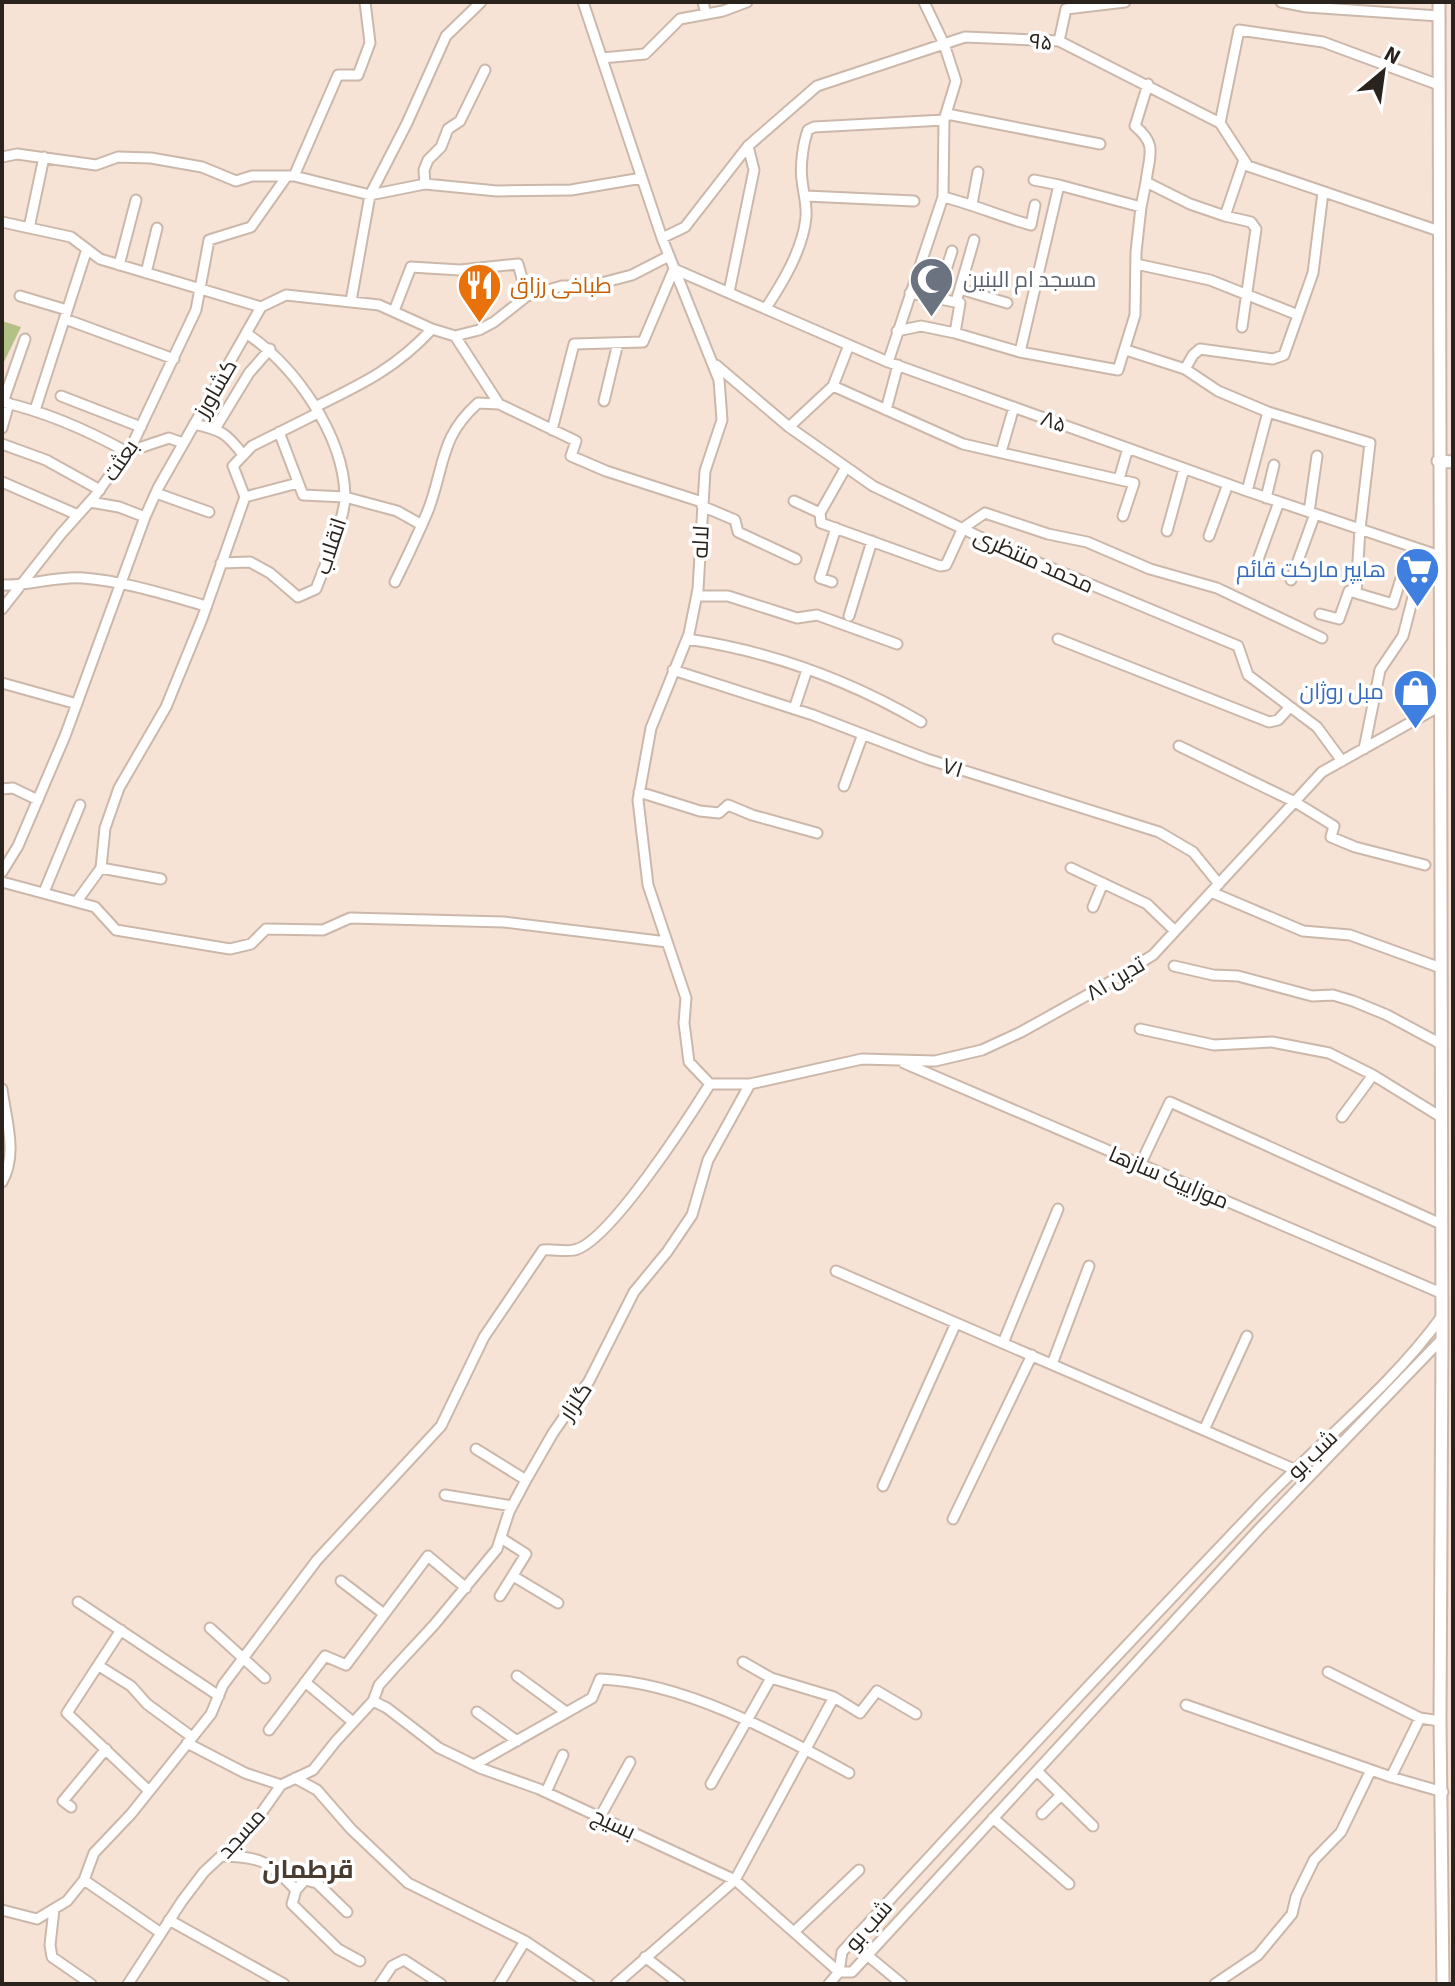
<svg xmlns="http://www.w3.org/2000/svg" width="1455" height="1986" font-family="'Source Sans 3',Cairo,sans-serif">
	<rect width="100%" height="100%" fill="#f7e3d5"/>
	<path fill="#b3c086" d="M2 321 21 327 2 366Z"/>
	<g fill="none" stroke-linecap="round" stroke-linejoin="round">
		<defs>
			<path id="minor" d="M583 2 662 238 719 380 722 420 705 471 698 589 689 634 651 728 638 800 648 885 686 998 684 1023 689 1062 710 1084
				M703 2 706 14
				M1281 2 1307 7 1439 16
				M1059 41 1066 9 1125 2
				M602 58 645 54 680 19 723 11 747 2
				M1148 84 1135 126C1158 145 1149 155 1146 182L1190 204 1225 216
				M947 114 1100 144
				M1220 123 1239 30 1323 42 1439 85
				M2 157 17 154 96 165 118 157 151 158 202 167 236 181 252 176H287
				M294 176 370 195 425 184 497 191 571 190 642 178
				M425 184 424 170 428 160 441 147 448 129 460 121 485 70
				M1059 185 1141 207 1146 182
				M1323 192 1313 273 1284 355 1273 359 1200 349 1193 355 1185 369 1218 391 1268 412 1370 443 1360 529 1356 593
				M806 196 914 201
				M943 197C973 204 1001 217 1031 225L1035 205
				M972 204 978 172
				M2 222 71 237 100 259 261 307
				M29 228 44 157
				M662 238 685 227 748 146 817 86 965 37 1059 41 1220 123 1248 166 1439 231
				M1136 264 1210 280 1298 315
				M119 265 136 200
				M674 269 888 362 1247 491 1440 556
				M146 273 157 228
				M960 289 1007 303
				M729 292 754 170 748 146
				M910 293 960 303 955 333
				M20 296 67 310
				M937 298 952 251
				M351 301 370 195 407 123 446 36 481 2
				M956 302 974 240
				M766 308C783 282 803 249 806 217 807 203 803 192 802 180 800 166 803 143 808 130L814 127 944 120
				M394 311 411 267 460 270 518 264 527 296
				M65 319 174 359
				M1242 327 1256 229 1251 222 1225 216 1244 160
				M897 331 921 326 955 333 1020 352 1118 370 1135 315 1136 252 1141 207
				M455 336 499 404
				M1126 350 1185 369
				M1020 352 1059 185 1034 180
				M888 362 943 197 944 120 956 81 944 44 924 2
				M716 365 789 427 873 486 1001 547 1238 646 1248 675 1317 727 1342 761
				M833 386 963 444 1134 483 1123 516
				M61 396 141 427
				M604 401 618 343
				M2 402C47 412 87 430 127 452L169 438 183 443
				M3 402 25 339
				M315 407C362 384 396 368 432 329
				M35 410 87 249
				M886 410 898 365
				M194 424C221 430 227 433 243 455
				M789 427 833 386 849 345
				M2 428 9 403
				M215 429 249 373 270 349
				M552 430 574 344 643 342 674 269
				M279 432 303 495 345 497 397 511 422 525
				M2 444 46 460 100 490
				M1001 452 1014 407
				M1119 479 1128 448
				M2 482 78 515
				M1247 491 1268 412
				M156 493 209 512
				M245 497 298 483
				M1266 498 1274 465
				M794 501 820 513 821 523 940 566 946 565 963 528 985 513 1048 534 1087 542 1150 569 1217 588 1322 638
				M90 502 119 507 145 517
				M702 506 735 520 738 532 796 559
				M1309 512 1317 456
				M820 513 846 467
				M1167 531 1184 469
				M1209 536 1228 484
				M221 563 250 562 270 573 298 597 316 589C324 568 346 516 345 495 343 434 295 366 246 333
				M1256 565 1279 502
				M1291 580 1315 514
				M395 582C407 557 419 533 429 508 445 464 440 437 478 403L499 404 576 441 571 456 606 471 702 502
				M832 582 820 578 836 528
				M2 585C30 586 55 576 83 578 124 581 167 595 206 606
				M697 596H728L797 618 817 615 897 644
				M2 609 61 534 95 496 133 443 196 310 209 240 251 227 287 176H294L338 75H358L370 43 365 2
				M1320 614 1339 619 1349 591 1393 604 1403 572 1417 582
				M849 616 872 541
				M687 639C769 651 849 680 921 722
				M1058 639 1269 722 1278 720 1290 707
				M673 670 813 715 927 759 1159 832 1193 852 1219 884
				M2 683 77 704
				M794 709 807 670
				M1179 746 1295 802 1334 826 1331 837 1355 847 1425 865
				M1364 749 1380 670 1403 636 1417 582 1440 577
				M844 786 863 734
				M2 789 13 788 38 800
				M639 792 700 811 719 813 728 805 752 815 817 833
				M101 868 161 879
				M1071 868 1147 904 1175 931
				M2 872 18 846 65 736 145 517 158 488 261 307 286 295 379 305 432 329 455 336 479 330 494 322 527 296 562 286H590L632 275 669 256
				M2 882 95 907 116 930 230 949 251 944 266 929 323 930 350 918 504 922 667 942
				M44 892 80 805
				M1211 892 1303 931 1350 935 1441 968
				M77 901 101 868 105 828 119 788 166 707 202 619 245 497 233 466 252 446 318 413
				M1093 907 1103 883
				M1174 966 1213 975 1238 976 1312 996 1333 995 1353 1001 1387 1015 1441 1044
				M1140 1029 1214 1045 1272 1042 1329 1053 1373 1075 1441 1117
				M904 1063 1441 1293
				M710 1084H750L862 1059 935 1061 982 1050 1021 1032 1100 988 1153 955 1322 772 1440 706
				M2 1089C6 1120 18 1154 2 1182
				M1342 1117 1373 1075
				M1140 1165 1170 1102 1441 1224
				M836 1271 1296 1470
				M1003 1343 1058 1209
				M1052 1364 1089 1266
				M1204 1430 1247 1336
				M476 1449 526 1480
				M883 1486 956 1323
				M445 1495 512 1506
				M953 1519 1032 1355
				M513 1576 558 1603
				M341 1581 384 1614
				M500 1596 526 1554 501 1538
				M78 1602 219 1696
				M210 1628 265 1678
				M121 1630 67 1713 149 1791
				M743 1662 771 1678 834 1697 860 1713 877 1691 916 1714
				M99 1666 131 1686 147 1704 192 1737
				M1328 1672 1420 1718 1440 1721
				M517 1676 566 1712
				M305 1682 353 1722
				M373 1701 387 1708 439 1748 460 1758 480 1768 539 1789 735 1880 839 1972
				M1186 1705 1391 1777 1443 1792
				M477 1712 517 1741
				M269 1730 325 1656 346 1665 428 1556 466 1588
				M187 1743 245 1773 281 1785
				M474 1765 592 1698 600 1679C684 1682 776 1733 849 1773
				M1037 1771 1093 1826
				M1391 1777 1420 1718
				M295 1778 317 1790 351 1829 408 1883 525 1941 589 1984
				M711 1784 771 1678
				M546 1792 563 1755
				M71 1807 63 1801 106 1749
				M1042 1814 1061 1795
				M600 1817 630 1762
				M993 1818 1069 1884
				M222 1856C262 1857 268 1861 296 1890
				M84 1880 161 1933
				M54 1909 50 1945 52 1957 91 1984
				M2 1910 37 1919 67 1901 84 1880 94 1853 131 1814 211 1714 223 1685 317 1560 441 1426 484 1337 543 1250C553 1249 564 1252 574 1250 608 1244 690 1116 710 1084
				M347 1912 317 1883 305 1880 296 1890 292 1904 338 1949 360 1961
				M169 1920 284 1984
				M795 1931 859 1870
				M867 1955 902 1984
				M645 1957 680 1984
				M839 1972 842 1952C978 1803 1117 1655 1256 1509 1317 1444 1390 1388 1442 1316
				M839 1972H852L1259 1529 1442 1339
				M128 1984 182 1901 204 1872 250 1829 281 1785 313 1770 336 1741 373 1701 379 1685 396 1666 434 1625 497 1549 509 1512 526 1480 553 1433 589 1381 634 1292 667 1252 692 1215 708 1160 750 1084
				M380 1984 392 1966 404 1960 441 1984
				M499 1984 525 1941
				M616 1984 735 1880 834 1697
				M829 1984 839 1972
				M1215 1984 1258 1955 1292 1914 1296 1897 1314 1860 1341 1832 1371 1770"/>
			<path id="major" d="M1439 2 1442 1339 1440 1721 1443 1984
				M1438 461 1453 462"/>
		</defs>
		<use href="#minor" stroke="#cbb8aa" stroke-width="13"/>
		<use href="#major" stroke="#cbb8aa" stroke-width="15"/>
		<use href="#minor" stroke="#fff" stroke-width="9"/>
		<use href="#major" stroke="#fff" stroke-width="11"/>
	</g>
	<defs>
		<symbol id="mosque-pin" viewBox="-11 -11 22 30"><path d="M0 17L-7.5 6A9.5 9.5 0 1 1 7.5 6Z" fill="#6b7280" stroke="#fff"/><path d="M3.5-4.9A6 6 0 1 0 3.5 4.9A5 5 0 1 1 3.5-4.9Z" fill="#fff"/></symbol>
		<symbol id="restaurant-pin" viewBox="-11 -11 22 30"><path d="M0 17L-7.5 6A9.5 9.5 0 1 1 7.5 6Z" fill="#e8710a" stroke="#fff"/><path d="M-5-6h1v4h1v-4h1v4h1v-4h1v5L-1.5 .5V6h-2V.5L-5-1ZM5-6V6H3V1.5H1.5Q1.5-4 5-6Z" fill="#fff"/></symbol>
		<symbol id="supermarket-pin" viewBox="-11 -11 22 30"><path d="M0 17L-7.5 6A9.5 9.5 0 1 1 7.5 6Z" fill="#3f7fe0" stroke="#fff"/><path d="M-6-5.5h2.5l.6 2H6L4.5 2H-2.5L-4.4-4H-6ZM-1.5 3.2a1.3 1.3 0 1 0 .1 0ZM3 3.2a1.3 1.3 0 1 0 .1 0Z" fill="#fff"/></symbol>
		<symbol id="shop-pin" viewBox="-11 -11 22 30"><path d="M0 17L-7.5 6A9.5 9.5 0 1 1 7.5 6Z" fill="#3f7fe0" stroke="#fff"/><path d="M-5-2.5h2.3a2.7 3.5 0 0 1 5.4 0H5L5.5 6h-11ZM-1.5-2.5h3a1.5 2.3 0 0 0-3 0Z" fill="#fff"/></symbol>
	</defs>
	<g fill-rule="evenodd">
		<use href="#mosque-pin" x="906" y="254" width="51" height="69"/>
		<use href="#restaurant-pin" x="454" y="260" width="51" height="69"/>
		<use href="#supermarket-pin" x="1392" y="544" width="51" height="69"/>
		<use href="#shop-pin" x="1390" y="666" width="51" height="69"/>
	</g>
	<g text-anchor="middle" stroke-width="7" stroke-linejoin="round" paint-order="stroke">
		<g font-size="22" fill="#2a231d" stroke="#fff">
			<text transform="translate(1041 41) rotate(5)" y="8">۹۵</text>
			<text transform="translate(215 388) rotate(-60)" y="8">کشاورز</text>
			<text transform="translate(1054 421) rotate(20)" y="8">۸۵</text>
			<text transform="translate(120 460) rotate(-56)" y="8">بعثت</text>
			<text transform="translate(700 542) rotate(-87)" y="8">لاله</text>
			<text transform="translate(330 546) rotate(-72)" y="8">انقلاب</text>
			<text transform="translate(1034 560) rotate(24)" y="8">محمد منتظری</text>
			<text transform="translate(953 767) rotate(17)" y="8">۷۱</text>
			<text transform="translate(1115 978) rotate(-31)" y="8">تدین ۸۱</text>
			<text transform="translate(1169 1177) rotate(23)" y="8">موزاییک سازها</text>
			<text transform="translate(575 1401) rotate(-56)" y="8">گلزار</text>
			<text transform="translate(1312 1454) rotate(-44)" y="8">شب بو</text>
			<text transform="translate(614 1823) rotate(25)" y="8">بسیج</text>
			<text transform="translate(241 1833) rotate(-48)" y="8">مسجد</text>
			<text transform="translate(868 1925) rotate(-49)" y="8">شب بو</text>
		</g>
		<g font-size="22" fill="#5b616d" stroke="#fff" text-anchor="start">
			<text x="963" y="287">مسجد ام البنین</text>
		</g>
		<g font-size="22" fill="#c56008" stroke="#fff" text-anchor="start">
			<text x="510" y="293">طباخی رزاق</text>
		</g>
		<g font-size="22" fill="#366cbe" stroke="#fff" text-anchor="end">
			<text x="1386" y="577">هایپر مارکت قائم</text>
			<text x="1384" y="699">مبل روژان</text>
		</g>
		<g font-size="26" font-weight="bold" fill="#4b3c31" stroke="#fff">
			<text x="308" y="1878">قرطمان</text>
		</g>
	</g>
	<rect width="1455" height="1986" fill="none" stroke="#2a231d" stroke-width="8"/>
	<g transform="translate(1383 72) rotate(29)" stroke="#ffffff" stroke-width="6" paint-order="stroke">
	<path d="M0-6L14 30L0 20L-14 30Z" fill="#2a231d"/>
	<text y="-12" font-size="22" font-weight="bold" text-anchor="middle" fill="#2a231d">N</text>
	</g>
</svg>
